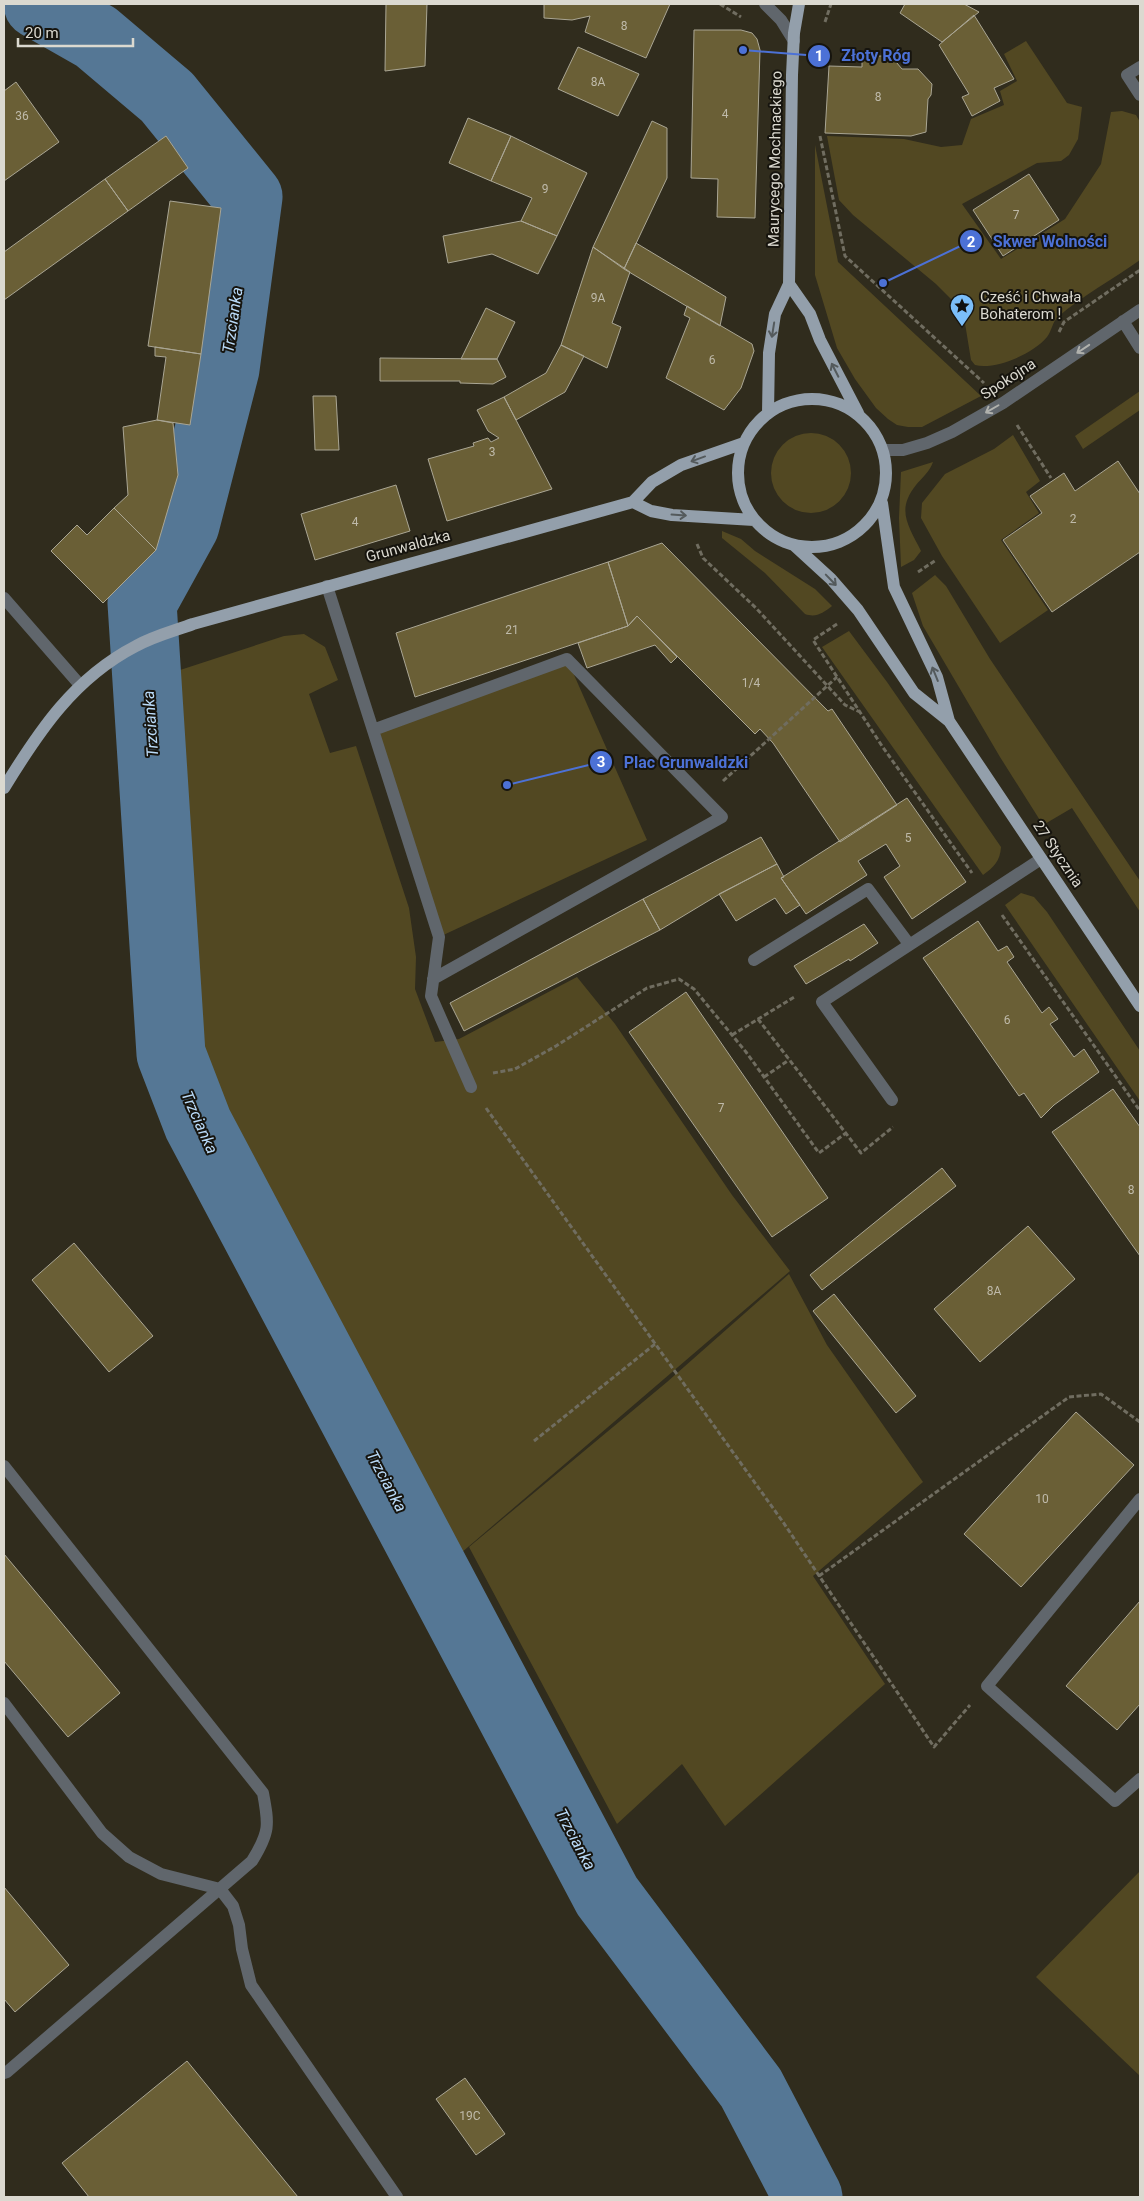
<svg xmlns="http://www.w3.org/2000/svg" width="1144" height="2201" font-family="Roboto,sans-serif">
	<rect width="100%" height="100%" fill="#302c1d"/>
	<path fill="#524822" d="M1026 41 1067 103 1082 107 1078 139 1069 155 1061 161 1037 163 962 204 1001 259 1065 219 1101 164 1111 112 1122 111 1136 115 1140 122V260C1115 278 1080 297 1058 317 1052 322 1052 331 1047 337 1033 354 996 370 975 365L971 360 963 311 936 284 853 215 839 200 827 136 904 139 941 147 962 145 971 119 1004 105 1000 91 1017 81 1004 54Z
		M815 145 838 262 981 396 922 427H908L897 425 888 419 876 408 855 379 837 348 815 275Z
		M1140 391V410L1083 449 1075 436Z
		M771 473a40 40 0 1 1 80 0a40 40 0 1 1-80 0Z
		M1013 435 1040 481 1026 492 1039 513 1001 540 1048 610 1000 643 942 556 921 518 922 503 945 474 994 449Z
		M933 462C930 471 922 478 916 485 896 510 908 525 921 551L914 560 901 567 899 518 901 472Z
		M722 531 741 539 755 551 815 589 832 606C823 613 816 618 805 614L765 573 722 538Z
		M935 575 946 586 990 659 1140 881V912L1072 808 1043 825 1000 757 923 626 912 593Z
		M849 631 887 682 1001 847C1000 861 994 867 983 875L822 647Z
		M304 634 325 647 338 680 309 694 330 753 356 746 409 908 416 957 415 989 435 1042 459 1039 577 977 615 1024 732 1195 790 1271 440 1571 201 1123 174 1051 151 683 174 672 284 636Z
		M567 659 647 840 439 937 373 730Z
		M1021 893 1034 897 1047 912 1140 1051V1101L1005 905Z
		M789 1274 827 1345 923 1482 813 1576 885 1684 725 1826 682 1764 617 1824 469 1547 667 1382Z
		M1140 1871V2076L1036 1977Z"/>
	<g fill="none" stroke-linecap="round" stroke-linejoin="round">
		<path stroke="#557795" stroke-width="69" d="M38 4 96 37 167 97 248 197 225 369 185 525 142 603 171 1054 198 1124 607 1896 751 2088 808 2197"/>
	</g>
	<path fill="#6a5f36" stroke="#aaa694" d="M386 4H427L425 66 385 71Z
		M544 4H670L646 58 585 32 590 16 572 20 544 18Z
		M905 4H964L979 12 942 42 900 13Z
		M974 15 1014 79 994 88 1000 101 972 116 962 97 969 94 939 45Z
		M694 30H741L752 33 757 39 760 50 755 218 717 217 718 179 691 178Z
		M578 47 639 74 618 116 558 89Z
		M869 56H891L902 69H918L932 84 931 95 928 99 926 132 911 136 825 133 829 66 862 67V62Z
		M16 82 59 142 4 181V91Z
		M468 118 511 136 491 181 449 163Z
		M652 121 667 128V178L624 269 593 247Z
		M166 136 188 168 128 211 105 179Z
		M511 136 587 173 557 236 521 221 532 198 491 181Z
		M1029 174 1059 220 1003 256 973 210Z
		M105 179 128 211 4 300V252Z
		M170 201 221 208 201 354 148 346Z
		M521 221 557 236 538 274 492 254 448 263 443 236Z
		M636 243 726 297 720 326 624 269Z
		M593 247 630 272 612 323 621 327 607 368 561 345Z
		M687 306 752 344 754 351 741 388 724 410 666 378 690 318 684 315Z
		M486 308 515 322 497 359H461Z
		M561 345 584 356 565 392 516 420 504 397 546 373Z
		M155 347 201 354 190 425 157 420 166 357 155 356Z
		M380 358 497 359 506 377 493 384 460 383V381H380Z
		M313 396H336L339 450H315Z
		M504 397 552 489 447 521 428 459 474 446 473 443 488 438 491 442 499 438 488 431 477 410Z
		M157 420 173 423 178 475 156 550 114 508 128 495 123 427Z
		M1118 461 1140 494V552L1052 612 1003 540 1042 513 1030 496 1064 473 1075 491Z
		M396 485 410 531 315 560 301 514Z
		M114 508 156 550 103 603 51 551 77 525 87 535Z
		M662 543 828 711 832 709 897 805 840 842 773 743 760 729 755 734 637 616 628 626 608 562Z
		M608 562 628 626 415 697 396 633Z
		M637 616 677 657 671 663 655 645 587 668 578 643 628 626Z
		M907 798 966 882 912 919 884 877 900 866 886 844 858 861 867 875 806 914 781 878Z
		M761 837 777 864 718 895 660 930 643 899Z
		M777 864 784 877 781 878 800 905 786 914 775 898 736 921 719 894Z
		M643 899 660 930 464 1031 450 1003Z
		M978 921 998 951 1007 946 1014 957 1007 962 1042 1013 1049 1007 1058 1019 1050 1024 1074 1057 1084 1049 1099 1072 1054 1105 1041 1118 1024 1093 1019 1096 923 958Z
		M864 924 878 943 850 961 849 959 806 984 794 966Z
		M686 992 828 1198 772 1237 629 1032Z
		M1113 1089 1140 1127V1256L1052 1132Z
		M942 1168 956 1186 822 1290 810 1275Z
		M1028 1226 1075 1279 980 1362 934 1309Z
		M74 1243 153 1336 109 1372 32 1280Z
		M834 1294 916 1396 896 1413 813 1311Z
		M1076 1412 1134 1465 1021 1587 964 1534Z
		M4 1554 120 1693 68 1737 4 1661Z
		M1140 1601V1704L1117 1730 1066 1686Z
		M4 1887 69 1965 15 2012 4 1999Z
		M187 2061 298 2197H89L62 2163Z
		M465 2078 505 2134 476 2155 436 2099Z"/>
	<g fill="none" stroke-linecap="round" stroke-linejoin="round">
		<path stroke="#706d60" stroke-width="3" stroke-dasharray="5 2.5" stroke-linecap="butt" d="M720 4 741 17
			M825 22 831 4
			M820 136 845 256 984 383
			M1059 332 1064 322 1140 270
			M1017 425 1051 478
			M697 544 703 558 756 608 845 705 860 712
			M918 572 936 560
			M837 624 813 640 882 746 972 873
			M723 781 837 677
			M1002 915 1140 1111
			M758 1019 861 1153 893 1127
			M732 1035 796 996
			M493 1073 515 1069 556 1046 647 988 679 979 694 989 746 1052 819 1153 846 1133
			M764 1077 789 1060
			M486 1108 783 1522 934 1747 970 1705
			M534 1441 655 1344
			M819 1576 1069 1397 1101 1394 1140 1422"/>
		<path stroke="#60666c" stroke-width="12" d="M765 4 781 20 794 41
			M1140 67 1127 75 1140 95
			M1123 321 1140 348
			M883 450H903L927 443 952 432 1003 403 1140 310
			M327 586 439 937 431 996 471 1087
			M4 598 80 685
			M373 730 567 659 722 817 433 979
			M754 960 868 889 909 944
			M892 1100 822 1002 1041 859
			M4 1466 263 1793C269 1825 270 1832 252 1861L7 2072 4 2073
			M1140 1499 987 1686 1115 1801 1140 1779
			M4 1703 102 1833 129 1857 161 1874 220 1889 233 1906 239 1925 242 1949 251 1985 397 2197"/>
		<path stroke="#939fab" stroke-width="12" d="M789 284 810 314 820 340 858 413
			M738 473a74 74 0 1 1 148 0a74 74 0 1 1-148 0Z
			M768 413 769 353 775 314 789 284 792 75 794 33 799 4
			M633 502 651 511 672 515 754 520
			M882 503 894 587 937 677 949 721
			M795 546 831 579 858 610 914 693 949 721 1140 1006
			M4 788C39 731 74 678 136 646 154 636 174 631 193 624L633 502 652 482 681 465 744 443"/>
	</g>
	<defs><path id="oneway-shaft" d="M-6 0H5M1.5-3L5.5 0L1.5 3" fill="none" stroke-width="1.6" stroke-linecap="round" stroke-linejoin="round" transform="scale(1.25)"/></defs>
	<g stroke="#545a5c">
		<use href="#oneway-shaft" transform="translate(773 330) rotate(99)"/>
		<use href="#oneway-shaft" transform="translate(835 370) rotate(-117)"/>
		<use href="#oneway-shaft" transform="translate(698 459) rotate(160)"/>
		<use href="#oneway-shaft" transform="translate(679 515) rotate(4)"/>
		<use href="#oneway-shaft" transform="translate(831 580) rotate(46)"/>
		<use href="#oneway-shaft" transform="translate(935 674) rotate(-112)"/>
	</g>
	<g stroke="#b0b1ad">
		<use href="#oneway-shaft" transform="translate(1083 349) rotate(146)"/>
		<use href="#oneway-shaft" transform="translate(992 409) rotate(150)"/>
	</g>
	<defs>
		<symbol id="sight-pin" viewBox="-11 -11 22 30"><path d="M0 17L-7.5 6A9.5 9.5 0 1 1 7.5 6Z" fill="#7bbef9" stroke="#16140e"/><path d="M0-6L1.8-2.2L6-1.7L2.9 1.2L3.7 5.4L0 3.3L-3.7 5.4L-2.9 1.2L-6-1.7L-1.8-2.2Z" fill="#111"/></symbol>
	</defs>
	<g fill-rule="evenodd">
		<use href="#sight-pin" x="948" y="292" width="28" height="38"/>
	</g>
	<g text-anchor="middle" stroke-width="4" stroke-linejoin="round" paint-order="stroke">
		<g font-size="12" fill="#bfbaaa">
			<text x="624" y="30">8</text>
			<text x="598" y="86">8A</text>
			<text x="878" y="101">8</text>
			<text x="725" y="118">4</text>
			<text x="22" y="120">36</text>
			<text x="545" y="193">9</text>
			<text x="1016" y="219">7</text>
			<text x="598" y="302">9A</text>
			<text x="712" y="364">6</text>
			<text x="492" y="456">3</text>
			<text x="1073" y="523">2</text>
			<text x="355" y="526">4</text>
			<text x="512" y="634">21</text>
			<text x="751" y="687">1/4</text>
			<text x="908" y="842">5</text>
			<text x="1007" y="1024">6</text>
			<text x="721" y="1112">7</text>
			<text x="1131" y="1194">8</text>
			<text x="994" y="1295">8A</text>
			<text x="1042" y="1503">10</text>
			<text x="470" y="2120">19C</text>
		</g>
		<g font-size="15" fill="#dbd9d0" stroke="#16140e">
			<text transform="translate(775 159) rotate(-89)" y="5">Maurycego Mochnackiego</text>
			<text transform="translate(1008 379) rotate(-33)" y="5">Spokojna</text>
			<text transform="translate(408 546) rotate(-15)" y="5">Grunwaldzka</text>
			<text transform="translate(1058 854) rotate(56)" y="5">27 Stycznia</text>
		</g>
		<g font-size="15" fill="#dbd9d0" stroke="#16140e" text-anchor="start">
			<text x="980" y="302">Cześć i Chwała<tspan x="980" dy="17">Bohaterom !</tspan></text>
		</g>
		<g font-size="16" font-style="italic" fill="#badbf9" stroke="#16140e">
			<text transform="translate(232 320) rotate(-82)" y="6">Trzcianka</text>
			<text transform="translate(150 724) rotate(-94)" y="6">Trzcianka</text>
			<text transform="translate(200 1122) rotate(66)" y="6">Trzcianka</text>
			<text transform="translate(387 1481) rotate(62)" y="6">Trzcianka</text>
			<text transform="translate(576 1839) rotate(62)" y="6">Trzcianka</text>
		</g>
	</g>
	<path fill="none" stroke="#4c71d6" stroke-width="2" d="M743 50L819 56M883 283L971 241M507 785L601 762"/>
	<g fill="#4c71d6" stroke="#16140e" stroke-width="2">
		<circle cx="743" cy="50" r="5"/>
		<circle cx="883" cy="283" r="5"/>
		<circle cx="507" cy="785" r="5"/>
		<circle cx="819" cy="56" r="12"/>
		<circle cx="971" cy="241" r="12"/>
		<circle cx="601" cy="762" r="12"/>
	</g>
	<g font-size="15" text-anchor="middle" font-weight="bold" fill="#fff">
		<text x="819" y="61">1</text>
		<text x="971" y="247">2</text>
		<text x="601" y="767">3</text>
	</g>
	<g font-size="16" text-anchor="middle" font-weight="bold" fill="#4c71d6" stroke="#16140e" stroke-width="4" stroke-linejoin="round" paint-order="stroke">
		<text x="876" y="61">Złoty Róg</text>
		<text x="1050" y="247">Skwer Wolności</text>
		<text x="686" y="768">Plac Grunwaldzki</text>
	</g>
	<rect width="1144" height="2201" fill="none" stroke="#dbd9d0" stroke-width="10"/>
	<path d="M18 38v8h115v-8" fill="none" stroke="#dbd9d0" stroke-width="2.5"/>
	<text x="25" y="38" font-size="15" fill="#dbd9d0" stroke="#16140e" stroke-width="4" paint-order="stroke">20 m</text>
</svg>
